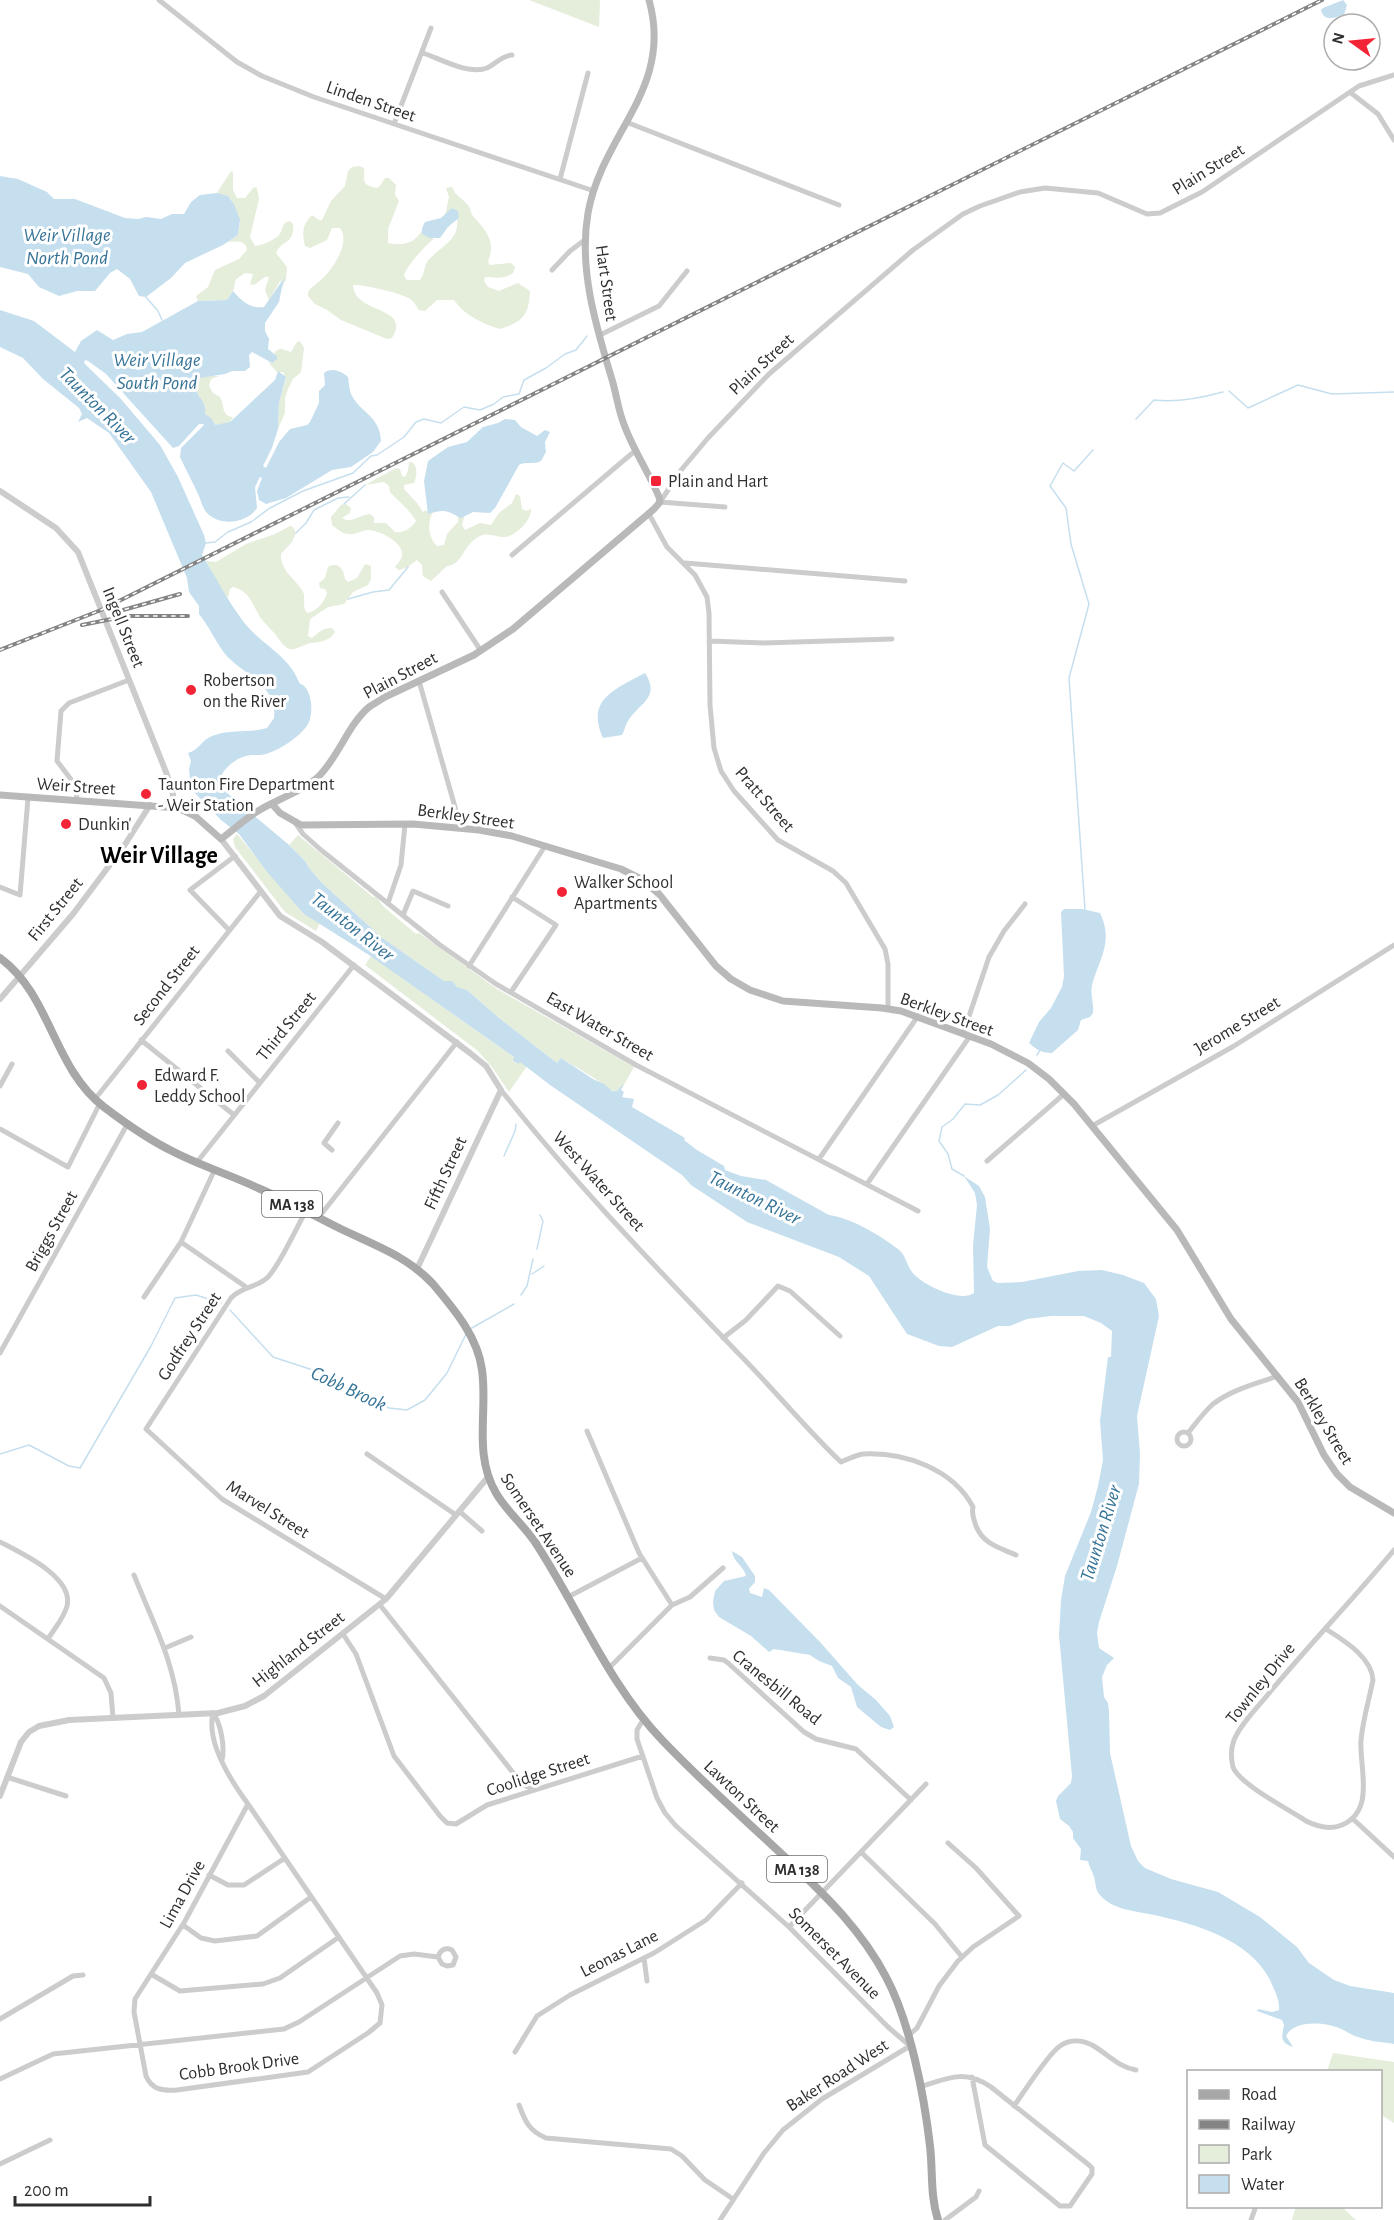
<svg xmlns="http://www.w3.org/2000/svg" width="1394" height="2220" font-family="'Alegreya Sans',sans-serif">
	<rect width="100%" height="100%" fill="#fff"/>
	<path fill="#e5eddb" d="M529 0H600L599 27Z
		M359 166 364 168C365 180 360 185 377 188L380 186 385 178H389L396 185 395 195 399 201 388 229V243C403 246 413 244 422 231V234L434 239C427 243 404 269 404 276L407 280H420C425 274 423 269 427 262 437 248 460 241 457 220L459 218 455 209 452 208 445 216 449 197 446 188 452 187C457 198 460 196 467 204 471 208 470 212 473 216 487 232 496 241 488 262L490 265 511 263 515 267 513 273C503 280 496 277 485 277L484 281 488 287 499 291 518 283 530 291C529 315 523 322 500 329 483 324 464 315 454 300H437L425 311 419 310C416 306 414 301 410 299 402 293 362 284 353 285 354 315 412 305 392 338L387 339 341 320 327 310 315 304 308 296V292C312 286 317 284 322 279 333 269 351 242 340 228H332L327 240 310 248 305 246C302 233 302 225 312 215L319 220H322L331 201 345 186 348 171 352 167Z
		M231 171 233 172V190L237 198H245L254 187 257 188 259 199 250 237 255 246C263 245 272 241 278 236 285 229 280 223 290 221L293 224C295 244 281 240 276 253L287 267 286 280 281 289 283 279 279 283 269 300 265 290 269 277H265L254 285 250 284 253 274 245 273 236 279 233 291 227 300 198 301 196 296 208 287 215 270 239 259 247 250C246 240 237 241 228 242L238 235 240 223 231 199 217 193Z
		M300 341 304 348 301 372 293 379 288 389 285 398V413L278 429 279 403 286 379 283 372H277L268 362 272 363 277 356 274 353C281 346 282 350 291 352L297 342Z
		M202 376H219L211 379 209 386 213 393 220 397C225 406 221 416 233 417L229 423 215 425 205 415C207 403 198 400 196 389L197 381Z
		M409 462H412C418 466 417 476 414 483L404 485V489L417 503 423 512 426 510 430 514 433 512C427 523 428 537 437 546L444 545 447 534 458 522V517H464L462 525 465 530 480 523 491 525 499 513 512 503 516 494 520 496 522 509 526 511 531 509C532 520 515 537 504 537 495 537 489 532 480 536 463 544 462 566 447 566L431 581 423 576 422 565 417 560 408 567 399 570 395 567C397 564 402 559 402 555 404 542 377 529 367 530 360 531 356 535 348 534 343 534 337 529 332 525L331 517 341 505 346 504 351 508 350 513 342 518 346 520C354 521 361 515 370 514L374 517V523H386L395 532C405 533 411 528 416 521 409 509 399 502 390 492L389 486 384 482 365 485 396 468 400 469 402 476 405 477 408 471Z
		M290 526 293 527 296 533 292 542 281 554C280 570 294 578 302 590 307 597 301 606 307 613 317 611 324 603 327 593L325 589 320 588 319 583 325 578 328 567C339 561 344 570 345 579L348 582 357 578 365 564 371 566V579L368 585 353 592 344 604 328 607 310 619 308 636 312 638C319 632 323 628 332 628L335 632C330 641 320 642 311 643 304 644 295 651 289 649 283 646 279 639 276 635 271 629 265 624 260 617 252 604 250 591 233 587L230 589 228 598C219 587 214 574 206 561L216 562 246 544 275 534Z
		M237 834 304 914 320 923 316 931 285 912 235 847 233 839Z
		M298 835 373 897H376L384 907 416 934 419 933 497 989 634 1067 621 1090 623 1085 617 1091 610 1090C605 1083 572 1065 561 1058L557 1063 499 1018 467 990 457 987 452 981H444L381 937 321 882 309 868 306 862 289 845Z
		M371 956 515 1058 513 1061 517 1064 520 1061 527 1066 509 1092 492 1067 478 1051 365 965Z
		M1333 2053 1394 2062V2123L1381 2115 1380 2072 1327 2071Z
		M1296 2206 1342 2207 1356 2220H1292Z"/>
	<path fill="#c6dfee" d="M1343 0 1347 5 1344 15C1335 18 1324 22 1321 10L1323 8Z
		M0 176 18 179 47 192 54 199H75L125 218 138 219 146 217 161 219 172 214H184L191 202 200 195 217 193 228 196 234 204 240 220 238 235 223 245 185 263 171 278 146 297 139 296 130 279 117 269 110 273 95 291H77L59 296 39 287 28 274 0 267Z
		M452 208 458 211 459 218 448 227 440 238H430L422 234V228L425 222 441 218Z
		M284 278 279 302 265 323V331L269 339 268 349 277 356V359L272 363 252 352 249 355 250 367 245 371H232L225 374 200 378C188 396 208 397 205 414L211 418 215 425 230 422 275 380 278 371 286 377 279 403 278 429 272 448 263 466 266 468 279 442 290 429 307 425 310 422 319 403V391L325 385 324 373C332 367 341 371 348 377 349 383 349 390 352 396 361 413 380 416 381 441L373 452 351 467 332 470 286 498 266 504 259 500 257 491 262 478 260 477 255 487 257 508C247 523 220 527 207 513 203 509 201 501 199 496 193 483 186 470 180 457L181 448 203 426 204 424H199L179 446 173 448 106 374 88 361 85 360 84 363 121 399 160 445 178 477 204 535 206 543 202 555C216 577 227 600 243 621 259 643 288 655 298 680 301 687 301 682 305 687 312 695 313 712 309 722 303 735 280 750 266 754 259 756 250 754 243 757 232 760 217 775 219 786L289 845 306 862 309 868 321 882 381 937 444 981H452L457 987 467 990 499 1018 557 1063 561 1058 593 1079 604 1084 612 1091H617L624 1083 621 1090 624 1092 622 1097 634 1099 632 1107 685 1138 684 1140 697 1150 724 1166 725 1170 741 1176 766 1180 829 1215C851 1218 878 1234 898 1249 906 1255 906 1264 912 1272 922 1285 960 1303 974 1293L973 1245 977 1205 975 1193 964 1176 979 1186 985 1197 990 1229 987 1267 993 1281 998 1283 1022 1282 1078 1271 1102 1270 1123 1275 1144 1283 1156 1299 1159 1316 1137 1416 1140 1454 1139 1484 1117 1566 1099 1622 1097 1633 1099 1648 1114 1658 1107 1665 1102 1677 1104 1697 1108 1703 1109 1711 1110 1753 1131 1846 1138 1861 1145 1868 1171 1879 1218 1892 1260 1917 1297 1947 1309 1963 1334 1980 1350 1986 1394 1993V2044C1383 2042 1372 2042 1361 2038 1353 2036 1346 2031 1339 2028 1324 2022 1294 2020 1286 2036L1293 2047C1279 2042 1282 2036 1284 2025L1282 2020 1257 2011 1258 2009 1272 2012 1279 2010C1280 1999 1274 1990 1270 1980 1249 1939 1195 1924 1154 1915 1135 1911 1112 1910 1099 1894 1095 1889 1096 1883 1094 1877 1093 1872 1089 1867 1088 1861L1080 1860 1081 1849 1073 1838V1832L1069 1826 1060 1819 1056 1801 1058 1796 1071 1783 1072 1776 1059 1635 1061 1600 1065 1576 1091 1512 1098 1486 1103 1460 1100 1421 1108 1357H1111L1112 1331 1101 1323 1084 1316H1051L1027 1319 1010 1326H998L952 1347 939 1346 907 1334 869 1276 839 1257 747 1222 691 1185 682 1175 550 1085 520 1062 518 1064 513 1061 514 1057 369 955 304 914 268 873 239 834 221 820 191 789 189 769 191 761 188 753C200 750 201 739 215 735 232 729 251 733 267 728L274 718C278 685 242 674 225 654 215 641 209 626 199 614V606L189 592 187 578 151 492 109 433 87 418 78 422 82 414 79 408 43 379 23 358 0 347V310L34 321 75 352 81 341 97 330 113 340 127 334 142 332 198 301 227 300 233 291C242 301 250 309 264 307Z
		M505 419 515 420 521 427 537 436 545 430 550 432 545 442 546 452 541 461C533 465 526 461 519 465L495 508 490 513 473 512 461 518C446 510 444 509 428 514L424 481 428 461 448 447 467 442 483 427 498 423Z
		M645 673C661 698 639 703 628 721 625 725 625 730 622 735L603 738C585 699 616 689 645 673Z
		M1064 909H1082L1100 913C1114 942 1099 959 1092 985 1090 996 1094 1002 1093 1013L1090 1017 1081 1020 1078 1030 1052 1053C1042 1053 1037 1050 1029 1043L1039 1022 1051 1008 1062 987 1064 976 1061 912Z
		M732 1551 742 1557 755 1576V1582L749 1589 750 1593 762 1597 764 1588 769 1590 820 1642 858 1685 876 1700 890 1716 894 1727 890 1730 881 1727 857 1707 851 1687 838 1678 832 1666 819 1661 810 1655 774 1649 769 1652 751 1636 719 1617 714 1610 713 1602 715 1591 724 1581 746 1576C744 1566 733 1562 732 1551Z"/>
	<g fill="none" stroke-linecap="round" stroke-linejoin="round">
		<path stroke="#c6dfee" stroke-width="1.5" d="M146 297 158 311 162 320
			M1229 391 1248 408 1298 385 1332 394 1394 392
			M1136 419 1154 400C1177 403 1201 398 1223 392
			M344 504 365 485
			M296 533 306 523 314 510 338 498 349 497
			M206 543 215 542 228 532 251 522 270 508 303 491 353 473 371 456 377 455 404 437 416 422 424 419 441 423 464 407 480 410 494 404 503 397 519 394 524 380 546 368 565 354 576 350 587 336
			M348 599 373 592 389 590 408 567
			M1085 910 1069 678 1089 604 1071 544 1066 508 1050 486 1063 463 1074 471 1093 450
			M1037 1055 1040 1050
			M504 1156 515 1131 516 1124
			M964 1176 952 1169 948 1154 939 1141 942 1127 953 1119 965 1104 980 1105 998 1095 1026 1070
			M537 1249 543 1221 540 1215
			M532 1274 544 1266
			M521 1295 527 1286 533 1259
			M230 1310 273 1357 328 1375 339 1387 362 1394 389 1408 407 1410 425 1400 447 1373 467 1332
			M470 1329 514 1304
			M0 1454 29 1445 69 1466 80 1468 151 1346 175 1298 196 1295 221 1303"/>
		<path stroke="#ccc" stroke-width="5" d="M159 0 237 62 262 76 314 97 594 191
			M423 53C441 59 468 75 487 68 496 64 501 56 512 55
			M1351 93 1378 114 1394 140
			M626 122 839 205
			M394 124 431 28
			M560 179 588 73
			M552 270 570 251 586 239
			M600 335 659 306 687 271
			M725 507 660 502 682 469 708 438 769 374 913 250 963 214 980 206 1020 192 1045 188 1098 193 1147 214 1160 213 1202 192 1359 86 1394 75
			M649 514 667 547 695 575 707 597 709 613 710 705 714 748 721 771 734 791 778 840 833 871 846 883 885 949 888 964V1008
			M512 555 636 450
			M685 563 905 581
			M442 592 481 651
			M709 641 764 643 892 639
			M419 681 461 828
			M77 801 76 786 57 761 61 711 69 703 129 680
			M296 824 303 834 321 850 440 945 496 984 636 1065 918 1211
			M0 887 20 895 28 798
			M388 903 401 865 405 824
			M403 915 413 891 448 906
			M229 930 190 890 235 856
			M469 966 545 846
			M511 992 556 925 512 897
			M963 1034 989 957 1004 931 1025 904
			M141 1040 234 1115
			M228 1051 260 1083
			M0 1086 12 1064
			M501 1090C574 1183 656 1267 737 1352 773 1388 804 1427 841 1462 848 1459 856 1455 863 1454 905 1452 953 1469 973 1507 971 1514 974 1519 976 1526 983 1544 1000 1548 1016 1555
			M95 1099 261 891
			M1092 1126 1234 1046 1394 945
			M0 1129 68 1167 100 1103
			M332 1150 324 1143 338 1123
			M819 1159 918 1016
			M987 1161 1064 1094
			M197 1162 354 965
			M867 1184 970 1036
			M306 1211C295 1230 281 1263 268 1277 257 1288 242 1286 231 1298L146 1429 222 1499 386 1599
			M319 1217 457 1042
			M181 1242 246 1287
			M144 1297 181 1242 215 1169
			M723 1338 746 1320 778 1286 790 1291 840 1336
			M0 1353 128 1123
			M587 1431 639 1553 672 1605
			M1177 1439a7 7 0 1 1 14 0a7 7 0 1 1-14 0Z
			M1188 1433C1196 1423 1204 1412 1213 1404 1231 1390 1257 1383 1278 1376
			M367 1454 456 1515
			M459 1511 482 1531
			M0 1542C21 1553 74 1577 67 1606 64 1618 54 1629 48 1639
			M134 1575C153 1623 175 1662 179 1715
			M568 1597 642 1558
			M380 1605 522 1784 532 1789
			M0 1606 104 1678 111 1693 113 1718
			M1326 1629C1343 1640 1372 1657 1373 1680 1369 1700 1363 1719 1361 1740 1359 1768 1376 1810 1342 1825 1330 1830 1318 1827 1306 1821 1290 1810 1239 1784 1233 1767 1231 1759 1231 1748 1234 1740 1241 1723 1259 1706 1270 1692 1310 1644 1354 1598 1394 1550
			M343 1634 356 1654 394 1756 440 1816 447 1823 456 1824 487 1805 643 1756
			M165 1648 191 1637
			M710 1658 724 1660 728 1663 804 1732 816 1739 856 1749 911 1800
			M609 1668 672 1605 690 1597 723 1568
			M213 1713C206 1742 231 1781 248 1804L185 1921 135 1999 134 2012 146 2076C152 2090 163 2091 177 2090L308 2072 368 2033 380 2023 382 2005 377 1993 248 1804
			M213 1713C221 1723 225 1748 222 1760
			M643 1720 637 1730V1739L657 1798 665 1813 676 1826 789 1927 888 2027 910 2046 822 2099 783 2130 764 2153 720 2220
			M7 1777 66 1796
			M1353 1819 1394 1857
			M861 1852 935 1924 962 1957
			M209 1875 228 1885H244L285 1858
			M183 1925 201 1938 215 1941 257 1936 311 1897
			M789 1927 926 1784
			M644 1958 647 1981
			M151 1974 180 1991 263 1984 280 1978 339 1937
			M0 2019 73 1976 83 1975
			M908 2036 917 2028 939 1986 958 1961 973 1947 1019 1916 976 1868 948 1843
			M515 2052 537 2016 570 1995 654 1953 706 1920 742 1883
			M0 2079 53 2054 284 2029 299 2022 400 1956 414 1954 438 1957C440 1950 445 1947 452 1950L456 1957 453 1965 447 1966 442 1964 438 1957
			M920 2087C948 2078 964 2069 991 2087L1089 2165 1092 2168V2174L1070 2206H1060L985 2145 972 2077
			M519 2105C525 2121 529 2131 546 2138L671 2149 682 2156 705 2180 733 2199
			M1014 2106C1024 2092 1048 2054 1060 2046 1070 2039 1082 2040 1092 2045 1108 2054 1118 2067 1136 2070
			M0 2164 50 2140
			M945 2220 976 2197 979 2191
			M1251 2220 1256 2206"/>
		<path stroke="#ccc" stroke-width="6" d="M0 491 56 528 78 552 166 772 173 794 172 807
			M221 839 280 916 322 942 470 1053 486 1066 501 1090 417 1269
			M0 999 73 914 124 846 150 805
			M0 1796 21 1742 29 1732 39 1726 69 1720 218 1713 245 1706 264 1696 386 1599 488 1477"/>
		<path stroke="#b9b9b9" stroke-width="7" d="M0 795 178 808 195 816 221 839C233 830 245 819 258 811 277 799 300 793 318 777 339 757 347 726 369 707L385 697 474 655 513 629 654 509 660 502 659 497C649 473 634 451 625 427 619 413 617 398 613 383 597 329 578 270 588 213 602 133 674 89 649 0
			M272 804 280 813 301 825 413 824 479 830 512 836 621 869 641 879 659 894 716 966 731 979 750 990 783 1001 882 1008 901 1011 991 1044 1028 1063 1049 1079 1074 1104 1177 1230 1231 1319 1298 1402 1324 1455 1337 1474 1350 1487 1394 1513"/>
		<path stroke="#a7a7a7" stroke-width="8" d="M0 958C51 995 53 1068 104 1107 125 1123 149 1140 174 1152 201 1166 231 1175 258 1188 286 1200 313 1215 341 1229 374 1245 407 1256 433 1284 454 1309 478 1337 482 1370 488 1412 473 1453 496 1493 507 1512 525 1526 537 1545 579 1610 609 1685 663 1741 703 1783 748 1822 790 1862 827 1897 862 1931 886 1977 910 2022 924 2094 930 2146 933 2171 930 2195 938 2220"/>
		<defs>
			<path id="rail" d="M116 612 180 594
				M82 625 127 616H188
				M0 650 101 610 1322 0"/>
		</defs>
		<use href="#rail" stroke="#848484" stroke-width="4"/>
		<use href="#rail" stroke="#fff" stroke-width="1.5" stroke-dasharray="4.5" stroke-linecap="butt"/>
	</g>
	<g fill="#f22436" stroke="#fff" stroke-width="2">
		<rect x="650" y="475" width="12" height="12" rx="3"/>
		<circle cx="191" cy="690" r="6"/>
		<circle cx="146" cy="794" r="6"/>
		<circle cx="66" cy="824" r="6"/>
		<circle cx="562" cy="892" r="6"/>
		<circle cx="142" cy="1085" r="6"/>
	</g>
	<g text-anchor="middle" stroke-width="6" stroke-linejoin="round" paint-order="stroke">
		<g fill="#fff" stroke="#6d6d6d" stroke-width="1.5">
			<rect x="262" y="1191" width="60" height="26" rx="4.5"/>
			<rect x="767" y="1856" width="60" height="26" rx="4.5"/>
		</g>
		<g font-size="16" font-weight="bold" fill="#2f2f2f">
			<text x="292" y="1210">MA 138</text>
			<text x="797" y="1875">MA 138</text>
		</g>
		<g font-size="18" fill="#2f2f2f" stroke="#fff">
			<text transform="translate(371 101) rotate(19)" y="6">Linden Street</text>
			<text transform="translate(1208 169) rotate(-32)" y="6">Plain Street</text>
			<text transform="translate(607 283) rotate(82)" y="6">Hart Street</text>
			<text transform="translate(761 364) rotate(-43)" y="6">Plain Street</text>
			<text transform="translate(124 627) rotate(68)" y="6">Ingell Street</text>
			<text transform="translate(400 675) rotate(-28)" y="6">Plain Street</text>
			<text transform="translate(76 786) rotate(4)" y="6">Weir Street</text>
			<text transform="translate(765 799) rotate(49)" y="6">Pratt Street</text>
			<text transform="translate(466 816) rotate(8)" y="6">Berkley Street</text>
			<text transform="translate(55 909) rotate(-51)" y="6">First Street</text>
			<text transform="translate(166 985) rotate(-52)" y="6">Second Street</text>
			<text transform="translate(947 1014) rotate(20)" y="6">Berkley Street</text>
			<text transform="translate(1237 1025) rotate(-31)" y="6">Jerome Street</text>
			<text transform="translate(286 1026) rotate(-51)" y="6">Third Street</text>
			<text transform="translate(600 1026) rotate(30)" y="6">East Water Street</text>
			<text transform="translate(445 1173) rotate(-65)" y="6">Fifth Street</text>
			<text transform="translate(599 1181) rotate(48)" y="6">West Water Street</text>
			<text transform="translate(51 1231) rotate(-61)" y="6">Briggs Street</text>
			<text transform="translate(189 1336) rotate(-57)" y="6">Godfrey Street</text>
			<text transform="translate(1324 1421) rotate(59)" y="6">Berkley Street</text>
			<text transform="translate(268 1509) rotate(32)" y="6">Marvel Street</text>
			<text transform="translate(539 1525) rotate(56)" y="6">Somerset Avenue</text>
			<text transform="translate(298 1649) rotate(-38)" y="6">Highland Street</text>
			<text transform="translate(1260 1683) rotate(-51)" y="6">Townley Drive</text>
			<text transform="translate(777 1687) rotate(39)" y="6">Cranesbill Road</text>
			<text transform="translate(538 1774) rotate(-18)" y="6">Coolidge Street</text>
			<text transform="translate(742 1796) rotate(43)" y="6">Lawton Street</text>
			<text transform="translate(182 1894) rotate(-61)" y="6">Lima Drive</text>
			<text transform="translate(619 1953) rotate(-27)" y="6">Leonas Lane</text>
			<text transform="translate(835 1953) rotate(45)" y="6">Somerset Avenue</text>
			<text transform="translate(239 2066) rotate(-8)" y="6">Cobb Brook Drive</text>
			<text transform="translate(837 2075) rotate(-33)" y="6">Baker Road West</text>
		</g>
		<g font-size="18" fill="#2f2f2f" stroke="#fff" text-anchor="start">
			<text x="668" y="487">Plain and Hart</text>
			<text x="203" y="686">Robertson<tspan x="203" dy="21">on the River</tspan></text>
			<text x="158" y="790">Taunton Fire Department<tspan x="158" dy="21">- Weir Station</tspan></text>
			<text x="78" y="830">Dunkin'</text>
			<text x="574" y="888">Walker School<tspan x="574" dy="21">Apartments</tspan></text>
			<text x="154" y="1081">Edward F.<tspan x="154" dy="21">Leddy School</tspan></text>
		</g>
		<g font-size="20" font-style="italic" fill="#367397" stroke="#fff">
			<text x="67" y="241">Weir Village<tspan x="67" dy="23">North Pond</tspan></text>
			<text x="157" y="366">Weir Village<tspan x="157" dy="23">South Pond</tspan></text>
			<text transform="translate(98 405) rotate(45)" y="7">Taunton River</text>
			<text transform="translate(353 926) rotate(38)" y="7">Taunton River</text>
			<text transform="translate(755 1197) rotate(26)" y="7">Taunton River</text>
			<text transform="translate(349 1388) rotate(25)" y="7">Cobb Brook</text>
			<text transform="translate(1100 1533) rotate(-73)" y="7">Taunton River</text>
		</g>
		<g font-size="24" font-weight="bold" fill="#000" stroke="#fff">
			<text x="159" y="863">Weir Village</text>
		</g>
	</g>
	<rect x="1187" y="2070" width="195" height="138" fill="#ffffff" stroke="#acacac" stroke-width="1.5"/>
	<rect x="1199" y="2090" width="30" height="9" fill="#a7a7a7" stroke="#acacac" stroke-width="1.5"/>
	<text x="1241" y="2100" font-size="18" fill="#2f2f2f">Road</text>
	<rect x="1199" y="2120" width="30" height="9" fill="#848484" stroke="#acacac" stroke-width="1.5"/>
	<text x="1241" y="2130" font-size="18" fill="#2f2f2f">Railway</text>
	<rect x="1199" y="2145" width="30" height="18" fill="#e5eddb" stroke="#acacac" stroke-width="1.5"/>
	<text x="1241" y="2160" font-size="18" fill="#2f2f2f">Park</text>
	<rect x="1199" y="2175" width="30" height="18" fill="#c6dfee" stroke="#acacac" stroke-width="1.5"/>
	<text x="1241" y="2190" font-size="18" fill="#2f2f2f">Water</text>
	<g transform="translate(1352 42) rotate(285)"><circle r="28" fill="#ffffff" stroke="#acacac" stroke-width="1.5"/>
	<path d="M0-4.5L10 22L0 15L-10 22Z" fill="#f22436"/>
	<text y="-9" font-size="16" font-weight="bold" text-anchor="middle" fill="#2f2f2f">N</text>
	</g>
	<path d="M15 2196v9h135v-9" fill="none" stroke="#2f2f2f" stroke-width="3"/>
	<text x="24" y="2196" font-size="18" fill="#2f2f2f" stroke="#ffffff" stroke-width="4.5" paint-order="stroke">200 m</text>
</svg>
